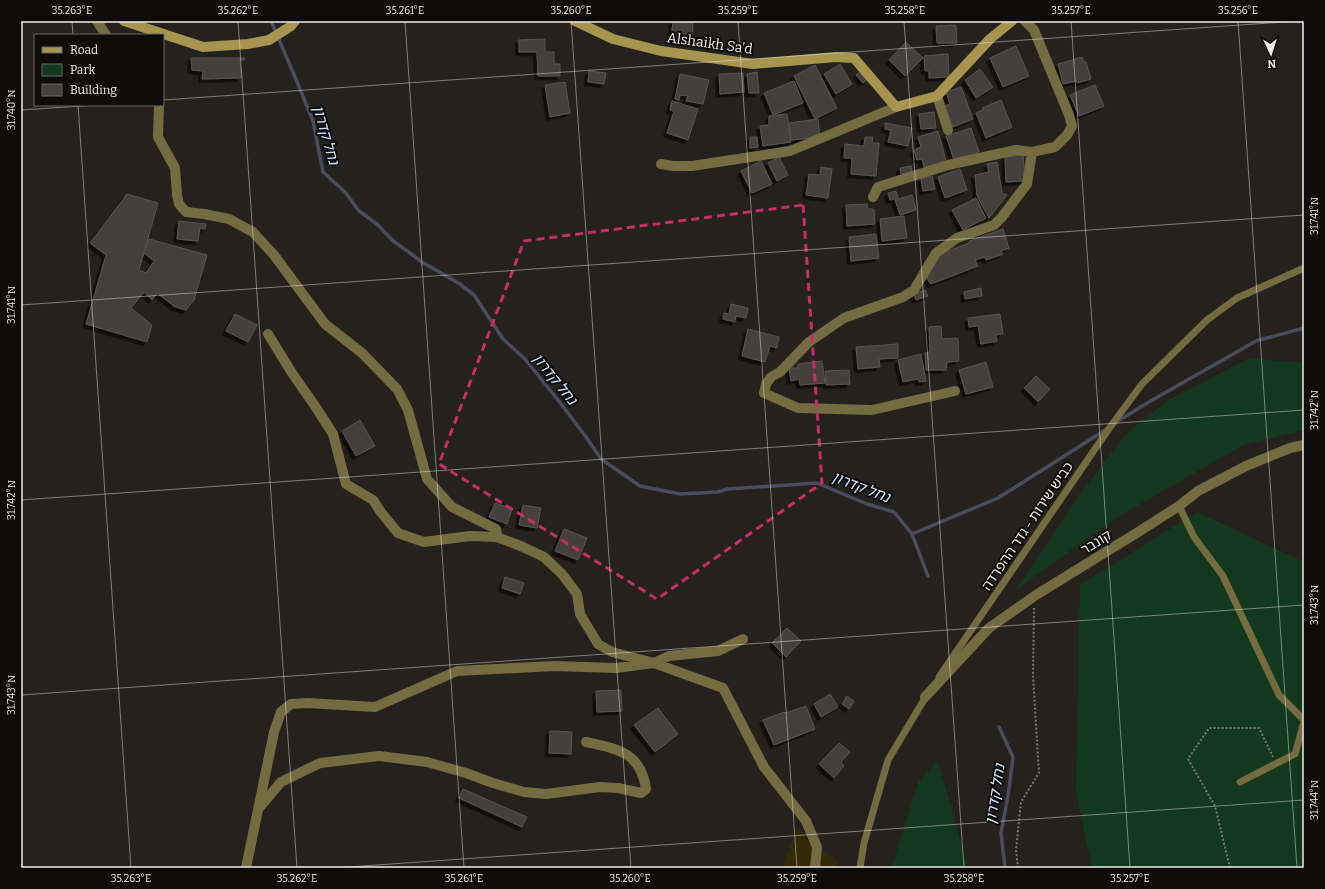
<svg xmlns="http://www.w3.org/2000/svg" width="1325" height="889" font-family="Bitter,'Noto Sans Hebrew',serif">
	<defs>
		<filter id="shadow"><feDropShadow dx="-3.5" dy="3.5" stdDeviation="0" flood-color="#0009"/></filter>
	</defs>
	<rect width="100%" height="100%" fill="#25221e"/>
	<path fill="#13381d" d="M1249 358 1304 363V430L1243 445 1118 517 1017 589 1080 494 1128 432 1169 400Z
		M1197 512 1304 562V868H1092L1076 793 1080 585Z
		M938 761 968 868H891L919 781Z"/>
	<path fill="#312908" d="M798 828 811 846 839 861 836 868H781Z"/>
	<g fill="none" stroke-linecap="round" stroke-linejoin="round">
		<path stroke="#484c5d" stroke-width="3.5" d="M271 21 295 77 313 121 323 172 345 192 359 211 377 224 392 240 422 262 460 284 474 295 503 339 525 359 558 400 586 437 601 459 640 486 680 494 717 492 728 489 817 483 867 504 894 512 912 534 928 576
			M1115 423 1147 403 1256 341 1304 328
			M912 534 998 498 1107 429
			M999 727 1013 757 1008 796 1001 833 1005 868"/>
	</g>
	<path fill="#45403d" stroke="#595350" filter="url(#shadow)" d="M673 21H693L692 40 671 39Z
		M956 25 957 43H937L936 26Z
		M545 39V52H554V64H560V76H538L537 52H519V40Z
		M906 42 923 58 905 76 889 60Z
		M1016 46 1029 76 1003 87 990 58Z
		M948 54 949 77 929 78V71H925L924 56Z
		M1082 57 1084 62H1086L1091 79 1077 83V81L1063 84 1058 64Z
		M191 58H245V60H240L241 78 202 79 203 71 192 70Z
		M840 64 852 84 836 94 824 74Z
		M815 65 837 108 815 119 794 76Z
		M980 69 993 87 976 98 965 80Z
		M862 70 869 78 863 83 856 75Z
		M589 71 606 73 604 84 588 82Z
		M757 72 759 93H749L747 74Z
		M743 73 744 92 720 94 719 74Z
		M680 74 709 80 703 104 686 101 688 96 680 95 679 100 675 99Z
		M794 81 803 103 773 115 764 93Z
		M565 82 570 113 550 117 545 85Z
		M1095 85 1104 106 1079 116 1070 95Z
		M961 87 973 119 953 127 944 106 950 104 946 92Z
		M1001 100 1012 127 986 138 976 113 983 110 982 108Z
		M672 101 698 109 688 140 667 133 674 111 670 110Z
		M934 112 936 128 921 129 919 114Z
		M787 114 791 142 763 146 760 126 769 125V116Z
		M818 119 820 137 791 140 789 123Z
		M885 123 912 128 908 146 888 142 891 130 885 129Z
		M971 128 979 152 954 160 946 136Z
		M938 131 946 161 924 167 922 159 917 160 914 150 921 147 918 137Z
		M750 137H757L758 147 750 148Z
		M865 137H873L872 143H879L876 176 851 174 852 158H844L845 144 864 146Z
		M1023 155 1025 181 1006 182 1005 157Z
		M779 157 788 175 777 181 768 163Z
		M761 161 772 184 752 193 741 171Z
		M997 162 1002 193 1007 195 989 218 977 196 975 175 989 172 987 164Z
		M911 166 912 172 901 174 900 168Z
		M821 167 832 169 828 198 806 195 809 174 820 175Z
		M960 169 967 190 945 198 938 177Z
		M932 176 935 189 923 191 921 179Z
		M896 191 898 198 890 200 888 193Z
		M127 194 158 203 139 270 146 273 154 261 144 253 149 239 207 255 194 300 186 310 175 307 157 293 152 300 144 292 131 308 152 325 147 342 86 324 106 255 90 243Z
		M912 195 916 210 900 215 895 200Z
		M976 198 986 218 963 230 952 210Z
		M867 204 868 209H874L875 224 847 226 846 205Z
		M904 216 907 238 882 241 880 219Z
		M179 221 206 224 205 229 200 228 198 241 177 239Z
		M1003 229 1009 248 1001 251 1003 254 986 260 985 257 975 260 978 266 931 284 925 276 934 261 943 253 969 243V241Z
		M876 234 879 258 851 261 849 237Z
		M981 288 982 296 965 299 964 292Z
		M925 290 928 296 916 300 914 294Z
		M731 304 748 308 746 318 736 316 735 322 723 319 724 313 729 314Z
		M235 314 257 325 248 342 226 331Z
		M1000 314 1003 334 996 335 997 341 981 344 978 326 969 327 968 318Z
		M941 326 942 339 958 338 959 361 947 362 946 370H926L925 353 930 352 929 327Z
		M748 329 779 337 777 348 770 346 765 362 742 356Z
		M898 344V358L879 359 880 367 858 369 856 347Z
		M921 354 926 381 919 382 918 379 903 382 898 360Z
		M822 361 825 383 800 385 799 379 791 381 789 368H798V364Z
		M986 362 993 387 966 394 959 370Z
		M849 370 850 384 826 385 825 371Z
		M1036 376 1050 389 1038 402 1024 388Z
		M360 420 375 446 356 456 342 431Z
		M495 503 512 509 507 524 489 517Z
		M523 505 541 508 537 528 519 525Z
		M564 529 587 538 578 560 555 551Z
		M505 577 524 583 520 594 502 588Z
		M787 628 801 641 786 657 772 643Z
		M621 690 622 711 597 712 596 691Z
		M830 694 838 707 821 717 814 704Z
		M847 696 854 701 849 709 842 704Z
		M806 706 815 729 774 745 763 720 784 712 785 713Z
		M658 708 678 734 655 752 634 725Z
		M550 731 572 732 571 754 549 753Z
		M839 743 850 752 841 762 844 766 834 778 819 764Z
		M463 789 527 817 522 827 459 798Z"/>
	<g fill="none" stroke-linecap="round" stroke-linejoin="round">
		<path stroke="#797673" stroke-width="2" stroke-dasharray="2 2" stroke-linecap="butt" d="M1018 868 1016 850 1021 802 1039 773 1033 676 1034 608
			M1230 868 1215 806 1188 759 1209 728H1259L1273 757"/>
		<path stroke="#756b40" stroke-width="7" d="M1179 506 1194 537 1223 576 1279 695 1304 720
			M939 677 1108 430 1142 384 1207 320 1237 298 1304 268
			M1240 782 1295 754 1304 722
			M860 868 864 843 888 760 928 693"/>
		<path stroke="#756b40" stroke-width="10" d="M97 21 106 35
			M937 96 948 130
			M159 105 158 137 175 168 177 195 179 204 186 212 204 214 229 219 253 232 274 255 325 324 362 353 397 389 408 410 427 479 452 507 496 529 497 537
			M661 164 673 166H692L790 151 896 107
			M873 197 878 187 948 165 1016 150 1032 152
			M268 334 292 373 315 406 333 434 346 484 373 500 380 511 398 533 424 542 470 536 497 537 523 547 544 557 562 574 577 594 580 614 598 644 612 652 654 663 669 656 718 651 743 639
			M955 391 872 410 798 408 764 393 766 384 771 377 780 372 809 342 844 318 903 297 914 290 936 253 957 238 994 225 1002 217 1027 184 1032 152 1055 147 1067 135 1072 126 1069 115 1034 30 1025 21
			M925 697 989 628 1036 595 1135 534 1179 506 1198 491 1246 466 1290 448 1304 445
			M259 808 281 782 320 763 379 756 427 762 466 773 493 783 524 792 546 794 600 787 618 788 641 793 646 789C641 752 617 749 586 742
			M246 868 274 732 281 712 291 704 308 703 375 707 457 671 554 666 616 668 654 663 723 688 764 767 806 821 817 847 815 868"/>
		<path stroke="#a5954e" stroke-width="10" d="M124 21 203 47 248 44 269 40 291 26 295 21
			M575 21 613 39 661 51 753 64 836 57 854 58 896 107 937 96 990 39 1012 21"/>
	</g>
	<path fill="none" stroke="#c62d69" stroke-width="3" stroke-dasharray="8 5" stroke-linejoin="round" d="M803 205 822 483 657 599 439 464 524 241Z"/>
	<path fill="none" stroke="#efedea" stroke-width="1" stroke-opacity="0.45" d="M72 21 73 35M238 21 297 868M405 21 464 868M571 21 631 868M738 21 797 868M904 21 964 868M1071 21 1130 868M1238 21 1297 868M163 100 1298 21M78 105 131 868M21 110 97 105M21 305 1304 215M21 500 1304 410M21 695 1304 605M334 868 1304 800"/>
	<g text-anchor="middle" stroke-width="4" stroke-linejoin="round" paint-order="stroke">
		<g font-size="14" fill="#efedea" stroke="#0d0c0a">
			<text transform="translate(710 43) rotate(8)" y="5">Alshaikh Sa'd</text>
			<text transform="translate(1027 526) rotate(-56)" y="5">כביש שירות - גדר ההפרדה</text>
			<text transform="translate(1096 542) rotate(-32)" y="5">קונבר</text>
		</g>
		<g font-size="15" font-style="italic" fill="#cee4fe" stroke="#0d0c0a">
			<text transform="translate(326 135) rotate(74)" y="5">נחל קדרון</text>
			<text transform="translate(555 379) rotate(51)" y="5">נחל קדרון</text>
			<text transform="translate(861 487) rotate(21)" y="5">נחל קדרון</text>
			<text transform="translate(995 794) rotate(-81)" y="5">נחל קדרון</text>
		</g>
	</g>
	<rect width="1325" height="889" fill="none" stroke="#0d0c0a" stroke-width="44"/>
	<rect x="34" y="34" width="130" height="72" fill="#0d0c0a" stroke="#676664"/>
	<rect x="42" y="47" width="20" height="6" fill="#a5954e" stroke="#676664"/>
	<text x="70" y="54" font-size="12" fill="#efedea">Road</text>
	<rect x="42" y="64" width="20" height="12" fill="#13381d" stroke="#676664"/>
	<text x="70" y="74" font-size="12" fill="#efedea">Park</text>
	<rect x="42" y="84" width="20" height="12" fill="#45403d" stroke="#676664"/>
	<text x="70" y="94" font-size="12" fill="#efedea">Building</text>
	<g transform="translate(1271 54) rotate(176)" stroke="#0d0c0a" stroke-width="3" paint-order="stroke">
	<path d="M0-3L7 15L0 10L-7 15Z" fill="#efedea"/>
	<text y="-6" font-size="11" font-weight="bold" text-anchor="middle" fill="#efedea">N</text>
	</g>
	<rect x="22" y="22" width="1281" height="845" fill="none" stroke="#efedea" stroke-width="1.5"/>
	<g font-size="10" text-anchor="middle" fill="#efedea">
		<text x="72" y="14">35.263°E</text>
		<text x="238" y="14">35.262°E</text>
		<text x="405" y="14">35.261°E</text>
		<text x="571" y="14">35.260°E</text>
		<text x="738" y="14">35.259°E</text>
		<text x="905" y="14">35.258°E</text>
		<text x="1071" y="14">35.257°E</text>
		<text x="1238" y="14">35.256°E</text>
		<text transform="translate(11 110) rotate(-90)" y="4">31.740°N</text>
		<text transform="translate(1314 216) rotate(-90)" y="4">31.741°N</text>
		<text transform="translate(11 305) rotate(-90)" y="4">31.741°N</text>
		<text transform="translate(1314 410) rotate(-90)" y="4">31.742°N</text>
		<text transform="translate(11 500) rotate(-90)" y="4">31.742°N</text>
		<text transform="translate(1314 605) rotate(-90)" y="4">31.743°N</text>
		<text transform="translate(11 695) rotate(-90)" y="4">31.743°N</text>
		<text transform="translate(1314 800) rotate(-90)" y="4">31.744°N</text>
		<text x="131" y="882">35.263°E</text>
		<text x="297" y="882">35.262°E</text>
		<text x="464" y="882">35.261°E</text>
		<text x="630" y="882">35.260°E</text>
		<text x="797" y="882">35.259°E</text>
		<text x="964" y="882">35.258°E</text>
		<text x="1130" y="882">35.257°E</text>
	</g>
</svg>
